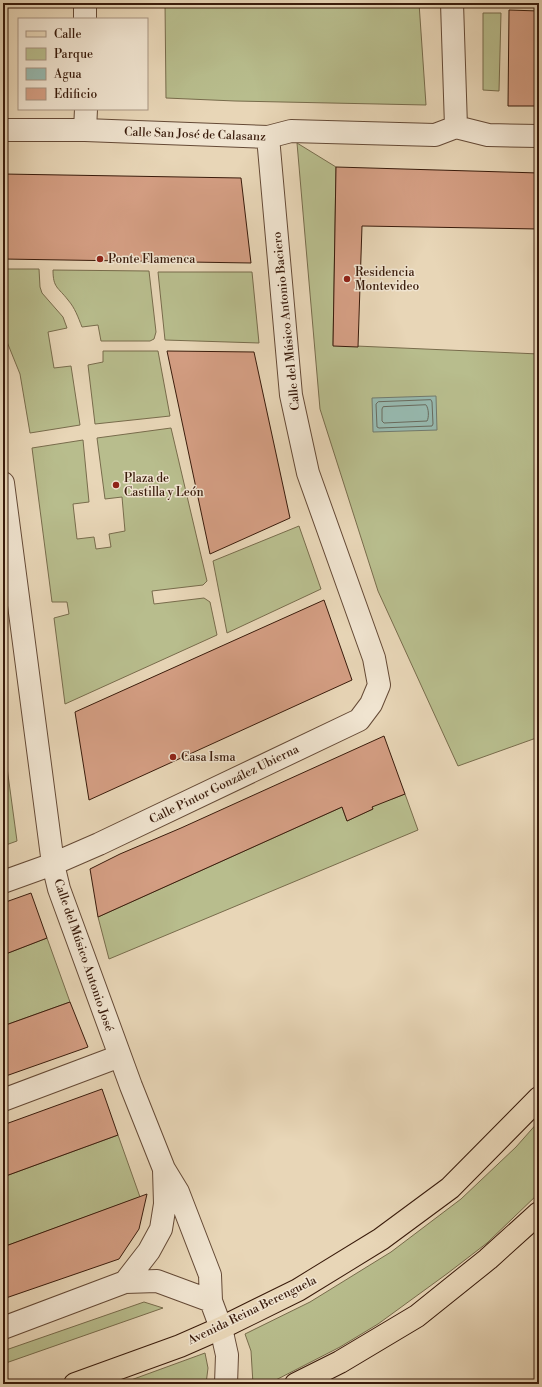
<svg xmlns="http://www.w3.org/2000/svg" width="542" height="1387" font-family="'Libre Bodoni',serif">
	<rect width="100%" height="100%" fill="#e8d6b7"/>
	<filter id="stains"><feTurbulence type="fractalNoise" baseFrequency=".005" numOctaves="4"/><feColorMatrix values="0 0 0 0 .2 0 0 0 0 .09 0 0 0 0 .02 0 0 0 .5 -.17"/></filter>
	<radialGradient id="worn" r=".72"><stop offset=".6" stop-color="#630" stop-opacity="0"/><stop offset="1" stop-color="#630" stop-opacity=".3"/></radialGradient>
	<path fill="#b8bd8d" stroke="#786c4c" d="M165 3H419L426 105 235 101 166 98Z
		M483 13H501L499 91 483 90Z
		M297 143 336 167 333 345 539 354V737L458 766 378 591 320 409Z
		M3 269H39L40 287 42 293 63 317 67 328 48 332 54 368 71 366 80 425 30 433 20 374 3 332Z
		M53 270 149 271 156 332 154 339 150 341H101L98 325 82 327C78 317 75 308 68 300 58 287 53 288 53 270Z
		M158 272H252L259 343 165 340Z
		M103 351H158L170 416 95 424 88 365 103 362Z
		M171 428 207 581 203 585 152 591 154 604 204 598 210 602 217 635 65 704 54 618 69 614 67 602H52L32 448 83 440 89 502 73 504 77 539 94 537 96 549 111 547 109 534 125 531 122 497 105 499 97 438Z
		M299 526 321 589 227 633 213 561Z
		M3 738 17 841 3 846Z
		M358 775 392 799 405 794 418 830 109 959 98 917 342 807 347 821 373 809Z
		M47 938 70 1002 3 1026V955Z
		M539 1121V1193L487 1243 448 1273 378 1324 340 1347 268 1384H253L251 1351 245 1334 310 1302 391 1252 461 1199 516 1147Z
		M118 1135 140 1197 3 1247V1177Z
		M144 1302 163 1308 3 1364V1351Z
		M205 1353 208 1368 206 1384H120Z"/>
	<path fill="#97b9af" stroke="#717a6d" d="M436 396 437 430 373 432 372 398Z"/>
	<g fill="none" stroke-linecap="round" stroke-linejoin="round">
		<path stroke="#686a5d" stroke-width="1" d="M431 400 432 402 433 424 432 426 379 428 377 427 376 404 378 402Z
			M426 405C429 408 429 418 427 421L384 423 382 421V409L383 407Z"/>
	</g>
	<path fill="#d49e83" stroke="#391b0b" d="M509 10 539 11V106H508Z
		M336 167 539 173V229L362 226 358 347 333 346Z
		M3 174 241 178 251 263 3 259Z
		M167 351 254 352 290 518 210 554Z
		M324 600 352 680 89 800 75 712Z
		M384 736 405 794 372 807 373 809 347 821 342 807 98 917 90 869 120 854 181 828Z
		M31 893 47 938 3 955V903Z
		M70 1002 88 1047 3 1077V1026Z
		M102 1089 118 1135 3 1177V1125Z
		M147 1194 139 1229 119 1259 3 1299V1247Z"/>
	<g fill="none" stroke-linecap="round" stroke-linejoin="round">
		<defs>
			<path id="minor" d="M85 3V19
				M452 3 456 127
				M456 127 488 135 539 136
				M3 130H85L268 137 291 131 435 135 456 127
				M85 130 86 109
				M3 483 53 864 59 889 131 1086 164 1169 178 1192 210 1275 211 1301 221 1328 227 1355 226 1384
				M3 882 53 864 99 844 359 720 371 704 379 685 374 658 308 473 291 395 268 137
				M3 1100 120 1056
				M125 1282 157 1281 211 1301
				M3 1328 125 1282 149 1251 161 1229 165 1204 164 1170"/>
			<path id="major" d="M75 1384 180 1346 221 1328 298 1290 381 1239 450 1188 539 1098
				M296 1384 340 1362 417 1316 488 1259 539 1213"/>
		</defs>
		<use href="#minor" stroke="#654a36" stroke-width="24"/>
		<use href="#major" stroke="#391b0b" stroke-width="24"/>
		<use href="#minor" stroke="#f0e4d0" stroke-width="22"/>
		<use href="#major" stroke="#e8d6b7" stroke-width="22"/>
	</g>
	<g fill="#8f2418" stroke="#f0e4d0" stroke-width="1.5">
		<circle cx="100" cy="259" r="4"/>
		<circle cx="347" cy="279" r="4"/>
		<circle cx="116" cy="485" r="4"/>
		<circle cx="173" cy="757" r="4"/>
	</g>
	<g text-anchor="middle" stroke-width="3" stroke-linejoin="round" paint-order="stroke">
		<g font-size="12" fill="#391b0b" stroke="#f0e4d0">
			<text transform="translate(195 134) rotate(2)" y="4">Calle San José de Calasanz</text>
			<text transform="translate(286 321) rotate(-96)" y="4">Calle del Músico Antonio Baciero</text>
			<text transform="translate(224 784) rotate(-26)" y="4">Calle Pintor González Ubierna</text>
			<text transform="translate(84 955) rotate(71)" y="4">Calle del Músico Antonio José</text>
			<text transform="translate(252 1310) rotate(-26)" y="4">Avenida Reina Berenguela</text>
		</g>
		<g font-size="12" fill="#391b0b" stroke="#f0e4d0" text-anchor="start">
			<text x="108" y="263">Ponte Flamenca</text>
			<text x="355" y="276">Residencia<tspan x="355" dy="14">Montevideo</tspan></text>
			<text x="124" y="482">Plaza de<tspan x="124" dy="14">Castilla y León</tspan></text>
			<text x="181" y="761">Casa Isma</text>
		</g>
	</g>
	<rect width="542" height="1387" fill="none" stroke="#e8d6b7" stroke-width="16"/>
	<rect x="4" y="4" width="534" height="1379" fill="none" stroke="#391b0b" stroke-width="2"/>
	<rect x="8" y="8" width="526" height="1371" fill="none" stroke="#391b0b"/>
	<rect x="18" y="18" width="130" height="92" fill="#f0e4d0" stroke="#a79481"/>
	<rect x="26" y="31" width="20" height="6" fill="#e8d6b7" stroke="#a79481"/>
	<text x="54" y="38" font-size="12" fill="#391b0b">Calle</text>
	<rect x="26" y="48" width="20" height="12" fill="#b8bd8d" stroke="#a79481"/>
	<text x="54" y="58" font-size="12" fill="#391b0b">Parque</text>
	<rect x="26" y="68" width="20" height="12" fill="#97b9af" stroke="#a79481"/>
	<text x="54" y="78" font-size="12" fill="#391b0b">Agua</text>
	<rect x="26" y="88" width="20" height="12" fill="#d49e83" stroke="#a79481"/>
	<text x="54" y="98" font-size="12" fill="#391b0b">Edificio</text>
	<rect width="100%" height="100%" filter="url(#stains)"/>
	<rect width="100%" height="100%" fill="url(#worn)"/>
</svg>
